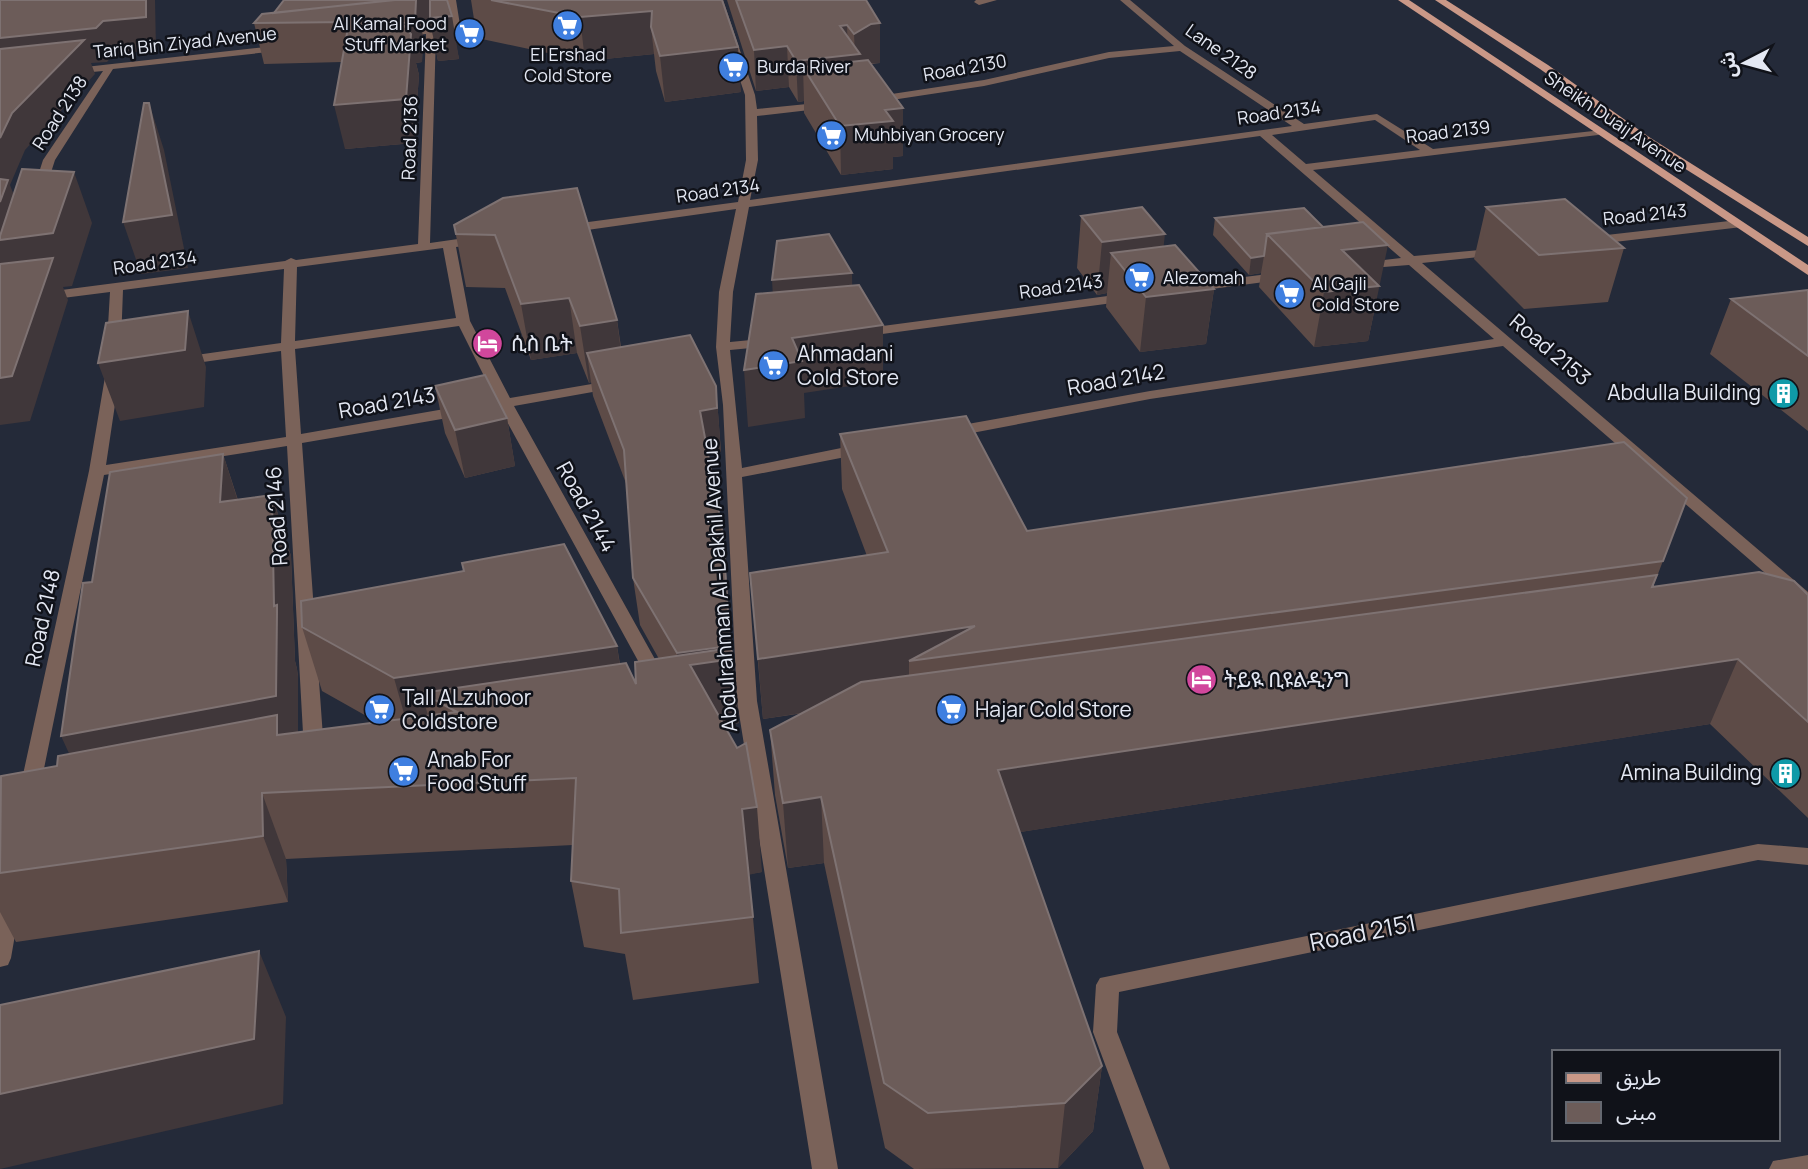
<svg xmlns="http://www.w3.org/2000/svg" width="1808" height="1169" font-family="Manrope,'Noto Sans Arabic','Noto Sans Ethiopic',sans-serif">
	<rect width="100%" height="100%" fill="#242a39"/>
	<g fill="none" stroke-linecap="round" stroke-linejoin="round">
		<path fill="#7a6259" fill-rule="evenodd" d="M446 0H456L460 25 499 21 504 24 499 27 436 33 430 243 479 236 485 240 479 244 456 247 470 321 510 398 615 380 622 384 615 388 514 406 666 679 664 683H650L648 679 500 409 302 443 324 751 321 756H307L304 751 287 446 104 475 39 793 36 798 29 800 22 798 19 793 89 471 106 371 113 367 120 371 106 465 286 437 281 351 182 365 175 361 182 357 281 343 284 269 123 290 121 343 114 347 107 343 110 292 0 306V298L285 261 291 258 296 260 418 244 426 34 398 37 393 34 398 31 451 26ZM443 248 456 318 295 341 297 267ZM459 326 496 400 301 434 295 349Z
			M713 0H723L755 95 757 109 827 102 832 105 827 108 757 116 758 160 750 200 1292 126 1180 51 1109 58 984 86 872 103 867 100 872 97 984 80 1109 52 1174 46 1120 0H1130L1185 46 1304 124 1377 114 1433 149 1602 130 1603 132 1598 135 1313 170 1414 256 1502 248V254L1498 255 1422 263 1808 592V607L1802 605 1503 346 1150 399 951 437 946 435 943 432 946 429 951 427 1150 391 1494 339 1409 265 1358 269V263L1401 258 1260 136 749 207 733 292 730 342 773 338 780 342 773 346 730 350 742 468 861 444 869 449 861 454 742 477 757 701 838 1169H812L737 701 723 405 716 347 719 292 736 209 566 233 560 229 566 225 738 202 746 160 745 95ZM1375 120 1420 150 1306 164 1272 135Z
			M976 0H997L979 5 974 2Z
			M284 45 289 48 287 50 113 69 55 160 45 191 39 195 33 191 43 160 103 71 71 74 67 73V69Z
			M1738 220 1744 224 1742 227 1589 245 1583 241 1589 237Z
			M1283 272 1290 276 1288 279 1189 292 1182 288 1189 284Z
			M1130 293 1135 294V300L860 337 853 333 860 329Z
			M1758 844 1808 848V865L1758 860 1119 992 1117 1032 1170 1169H1144L1093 1032 1096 985 1100 978Z
			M10 891 18 894 21 900 11 958 8 965 0 967V898L2 894Z
			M1808 1155V1169H1769L1773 1161Z"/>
		<path fill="#ca9887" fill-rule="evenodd" d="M1398 0H1409L1808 265V275Z
			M1435 0H1446L1548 65 1649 137 1808 237V246L1641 141 1540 69Z"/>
	</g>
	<path fill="#5d4b47" d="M447 0 459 59 438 61 431 26 421 27 423 37 422 62 416 63 419 75 414 143 345 149 342 62 264 64 254 23Z
		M471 0H722L741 92 665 102 656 71 654 54 585 61 477 38Z
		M727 0H866L880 63 871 64 903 108V156L893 157V169L841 175 804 113V101L798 102 789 87 756 91Z
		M503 198 617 320 621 347 716 386 721 452 708 454 723 534 732 652 739 723 724 725 762 872 749 874 759 983 633 1000 625 954 584 947 571 881 573 845 286 859 288 902 16 942 0 912V779L57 766 70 754 92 582 223 454 238 500 272 495 291 556 295 661 297 669 298 677V732L377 722 322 691 302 627 617 646 620 664 636 684 659 659 640 625 633 578 627 486 593 396 591 382 589 383 577 353 531 360 505 288 466 287 454 225Z
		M1486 207 1624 248 1608 302 1524 309 1474 259Z
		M1081 216 1164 247 1214 289 1206 344 1140 352 1106 307 1107 293 1097 295 1077 268Z
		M1215 218 1323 227 1377 298 1368 341 1314 347 1259 287 1261 273 1249 275 1213 235Z
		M1808 290V431L1710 354 1731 299Z
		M435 386 507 418 515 466 465 478 445 433Z
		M840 434 1027 531 1687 498 1653 587 1808 595V818L1710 724 1020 832 1102 1066 1093 1131 1058 1168 914 1169 885 1148 824 863 788 868 775 795 770 730 804 713 763 719 750 573 867 556 842 489Z"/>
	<path fill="#40373a" d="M146 0H155L156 50 114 54 107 62 91 63 95 74 25 150 10 185 23 219 74 172 92 223 72 286 63 287 68 300 30 421 0 425V38L103 21Z
		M392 0H444L452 16 459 59 438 61 431 26 421 27 423 37 422 62 416 63 419 75 414 143 345 149 334 105Z
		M652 11 651 27 654 54 585 61 580 17Z
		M880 23V63H872L861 70 803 67 804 101 798 102 796 61 840 26 847 25 848 55H855L854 34 871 24Z
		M787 46 789 87 756 91 754 50Z
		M738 47 741 92 665 102 660 56Z
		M149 103 164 150 188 268 141 274 123 222Z
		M903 108V156L893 157V169L841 175 840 126 885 110Z
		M1165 234 1159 287 1111 253 1107 293 1097 295 1102 242Z
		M1388 245 1368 341 1314 347 1324 292 1286 253Z
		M1264 256 1261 273 1249 275 1251 258Z
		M852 273 853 327 775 335 772 280Z
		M1214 289 1206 344 1140 352 1146 297Z
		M569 298 577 353 531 360 521 304Z
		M188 311 206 367 204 407 120 421 98 363Z
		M617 320 624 376 587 353 591 382 589 383 580 326Z
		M883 325V381L804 393 805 418 748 427 744 370 792 338Z
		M716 386 721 452 704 455 700 411Z
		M507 418 515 466 465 478 455 430Z
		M223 454 242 514 220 502Z
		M272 495 291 556 295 661 297 669 298 677V761L91 801 61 736 274 606Z
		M723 534 732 659 739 723 697 730 682 701 677 653Z
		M975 626 909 661V696L763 719 758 659Z
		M617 646 626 710 457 712 422 693 434 739 412 742 394 678Z
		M1738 659 1710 724 995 836 998 770Z
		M262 793 286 859 288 902 263 836Z
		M821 797 824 863 788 868 783 803Z
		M757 807 762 872 748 875 742 809Z
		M259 951 286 1017 283 1104 0 1169V1094Z
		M1102 1066 1093 1131 1058 1168 1065 1103Z"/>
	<path fill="#6c5c59" stroke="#7e7272" stroke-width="2" d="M0 0H146V17L103 21 96 28 0 38Z
		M284 0H392L274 13Z
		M395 0H416L415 22 402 23 411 34 406 99 334 105 349 22 254 23 262 14Z
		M430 0H447L452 16 430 18Z
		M491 0H722L738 47 660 56 651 27 652 11 580 17Z
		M736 0H866L880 23 871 24 854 34 847 25 840 26 860 54 796 61 787 46 754 50Z
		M84 40 12 113 0 138V49Z
		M868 60 903 108 885 110 893 121 840 126 803 67Z
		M144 103H149L172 215 123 222Z
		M22 169 74 172 53 233 0 240V236Z
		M0 179 8 180 0 202Z
		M577 188 617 320 580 326 569 298 521 304 495 235 456 234 454 225 503 198Z
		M1565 199 1624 248 1539 255 1486 207Z
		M1142 207 1165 234 1102 242 1081 216Z
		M1304 208 1323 227 1267 234 1264 256 1251 258 1215 218Z
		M1363 222 1388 245 1342 250 1379 286 1324 292 1267 234Z
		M829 234 852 273 772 280 777 241Z
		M1175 245 1214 289 1146 297 1111 253Z
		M53 258 12 376 0 378V264Z
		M859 285 883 325 792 338 802 361 744 370 756 294Z
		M1808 290V356L1731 299Z
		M188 311 185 350 98 363 106 323Z
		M690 335 716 386 717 408 700 411 723 534 730 646 677 653 633 578 624 450 587 353Z
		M485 375 507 418 455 430 435 386Z
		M966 416 1027 531 1624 442 1687 498 1663 561 909 661 975 626 758 659 750 573 888 552 840 434Z
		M223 454 220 502 272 495 274 606 277 605V613L276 696 61 736 83 583 92 582 110 472Z
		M564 544 617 646 394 678 302 627 301 601 464 571 462 563Z
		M1759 572 1794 581 1808 595V722L1738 659 998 770 1102 1066 1065 1103 928 1113 884 1083 821 797 783 803 770 730 861 682 1657 575 1652 587Z
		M731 648 733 659 690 665 737 748 746 743 757 807 742 809 753 917 621 933 619 889 571 881 576 778 262 793 263 836 0 873 1 776 57 766 58 756 277 715V735L457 712 422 693 626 663 636 684 635 662Z
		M259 951 254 1039 0 1094V1005Z"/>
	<defs>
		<symbol id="supermarket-disc" viewBox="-11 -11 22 22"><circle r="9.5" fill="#3f7fe0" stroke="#101219"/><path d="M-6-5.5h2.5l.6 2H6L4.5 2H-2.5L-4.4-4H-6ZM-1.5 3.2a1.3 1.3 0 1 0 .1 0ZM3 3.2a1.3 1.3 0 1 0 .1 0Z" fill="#fff"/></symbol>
		<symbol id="hotel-disc" viewBox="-11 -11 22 22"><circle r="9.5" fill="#d1479c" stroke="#101219"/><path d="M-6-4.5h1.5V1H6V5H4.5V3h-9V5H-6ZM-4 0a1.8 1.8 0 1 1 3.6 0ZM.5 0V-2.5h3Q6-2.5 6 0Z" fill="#fff"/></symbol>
		<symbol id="building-disc" viewBox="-11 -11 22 22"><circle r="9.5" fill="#0f9aa8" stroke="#101219"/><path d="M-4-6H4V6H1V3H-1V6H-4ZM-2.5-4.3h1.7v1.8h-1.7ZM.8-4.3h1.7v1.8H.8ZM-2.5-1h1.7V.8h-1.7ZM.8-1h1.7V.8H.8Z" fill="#fff"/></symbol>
	</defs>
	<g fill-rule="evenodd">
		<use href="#supermarket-disc" x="550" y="8" width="35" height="35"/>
		<use href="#supermarket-disc" x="452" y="16" width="35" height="35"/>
		<use href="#supermarket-disc" x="716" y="50" width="35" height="35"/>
		<use href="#supermarket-disc" x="814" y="118" width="35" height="35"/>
		<use href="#supermarket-disc" x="1122" y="260" width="35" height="35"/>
		<use href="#supermarket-disc" x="1272" y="276" width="35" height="35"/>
		<use href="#hotel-disc" x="470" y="326" width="35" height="35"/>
		<use href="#supermarket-disc" x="756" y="348" width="35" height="35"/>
		<use href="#building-disc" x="1766" y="376" width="35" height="35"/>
		<use href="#hotel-disc" x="1184" y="662" width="35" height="35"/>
		<use href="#supermarket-disc" x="362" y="692" width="35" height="35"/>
		<use href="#supermarket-disc" x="934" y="692" width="35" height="35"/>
		<use href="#supermarket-disc" x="386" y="754" width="35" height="35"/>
		<use href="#building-disc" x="1768" y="756" width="35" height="35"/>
	</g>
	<g text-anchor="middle" stroke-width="5" stroke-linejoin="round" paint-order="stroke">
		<g font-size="18" fill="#e4e8f3" stroke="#101219" text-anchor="start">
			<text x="447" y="30" text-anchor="end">Al Kamal Food<tspan x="447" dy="21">Stuff Market</tspan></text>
			<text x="568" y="61" text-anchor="middle">El Ershad<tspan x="568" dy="21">Cold Store</tspan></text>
			<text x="757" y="73">Burda River</text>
			<text x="854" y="141">Muhbiyan Grocery</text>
			<text x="1163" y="284">Alezomah</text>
			<text x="1312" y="290">Al Gajli<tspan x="1312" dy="21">Cold Store</tspan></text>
		</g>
		<g font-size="18" fill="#e4e8f3" stroke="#101219">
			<text transform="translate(185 43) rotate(-6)" y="6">Tariq Bin Ziyad Avenue</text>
			<text transform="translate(1221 52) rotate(35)" y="6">Lane 2128</text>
			<text transform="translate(965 68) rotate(-10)" y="6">Road 2130</text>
			<text transform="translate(60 113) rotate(-57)" y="6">Road 2138</text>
			<text transform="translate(1279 113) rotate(-8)" y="6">Road 2134</text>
			<text transform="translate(1615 122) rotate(34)" y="6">Sheikh Duaij Avenue</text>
			<text transform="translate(1448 132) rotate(-7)" y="6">Road 2139</text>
			<text transform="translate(410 138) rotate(-88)" y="6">Road 2136</text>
			<text transform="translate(718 191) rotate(-8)" y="6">Road 2134</text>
			<text transform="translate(1645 215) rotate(-6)" y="6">Road 2143</text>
			<text transform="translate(155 263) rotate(-8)" y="6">Road 2134</text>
			<text transform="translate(1061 287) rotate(-8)" y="6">Road 2143</text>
		</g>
		<g font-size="21" fill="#e4e8f3" stroke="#101219" text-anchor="start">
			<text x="511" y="351">ሲስ ቤት</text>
			<text x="797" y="361">Ahmadani<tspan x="797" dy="24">Cold Store</tspan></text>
			<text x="1761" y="400" text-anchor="end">Abdulla Building</text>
			<text x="1224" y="687">ትይዪ ቢዩልዲንግ</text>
			<text x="402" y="705">Tall ALzuhoor<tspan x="402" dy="24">Coldstore</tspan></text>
			<text x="975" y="717">Hajar Cold Store</text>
			<text x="427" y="767">Anab For<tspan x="427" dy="24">Food Stuff</tspan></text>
			<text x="1762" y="780" text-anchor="end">Amina Building</text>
		</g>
		<g font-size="21" fill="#e4e8f3" stroke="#101219">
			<text transform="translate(1550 350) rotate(40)" y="7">Road 2153</text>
			<text transform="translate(1116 380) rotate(-10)" y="7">Road 2142</text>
			<text transform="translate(387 403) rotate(-10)" y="7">Road 2143</text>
			<text transform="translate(586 507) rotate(61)" y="7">Road 2144</text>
			<text transform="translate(277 516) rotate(-94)" y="7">Road 2146</text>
			<text transform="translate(720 585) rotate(-94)" y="7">Abdulrahman Al-Dakhil Avenue</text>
			<text transform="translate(43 618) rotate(-78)" y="7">Road 2148</text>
		</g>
		<g font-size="24" fill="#e4e8f3" stroke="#101219">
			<text transform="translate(1363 933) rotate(-11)" y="8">Road 2151</text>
		</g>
	</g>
	<rect x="1552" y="1050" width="228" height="91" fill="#101219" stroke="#656870" stroke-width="2"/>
	<rect x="1566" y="1073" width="35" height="10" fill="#ca9887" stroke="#656870" stroke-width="2"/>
	<text x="1616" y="1085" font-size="21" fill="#e4e8f3">طريق</text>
	<rect x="1566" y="1102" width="35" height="21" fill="#6c5c59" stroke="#656870" stroke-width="2"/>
	<text x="1616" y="1120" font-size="21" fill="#e4e8f3">مبنى</text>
	<g transform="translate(1745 63) rotate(264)" stroke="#101219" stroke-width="5" paint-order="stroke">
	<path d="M0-5L12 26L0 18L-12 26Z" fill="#e4e8f3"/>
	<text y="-10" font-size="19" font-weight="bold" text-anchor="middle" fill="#e4e8f3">ش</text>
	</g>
</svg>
